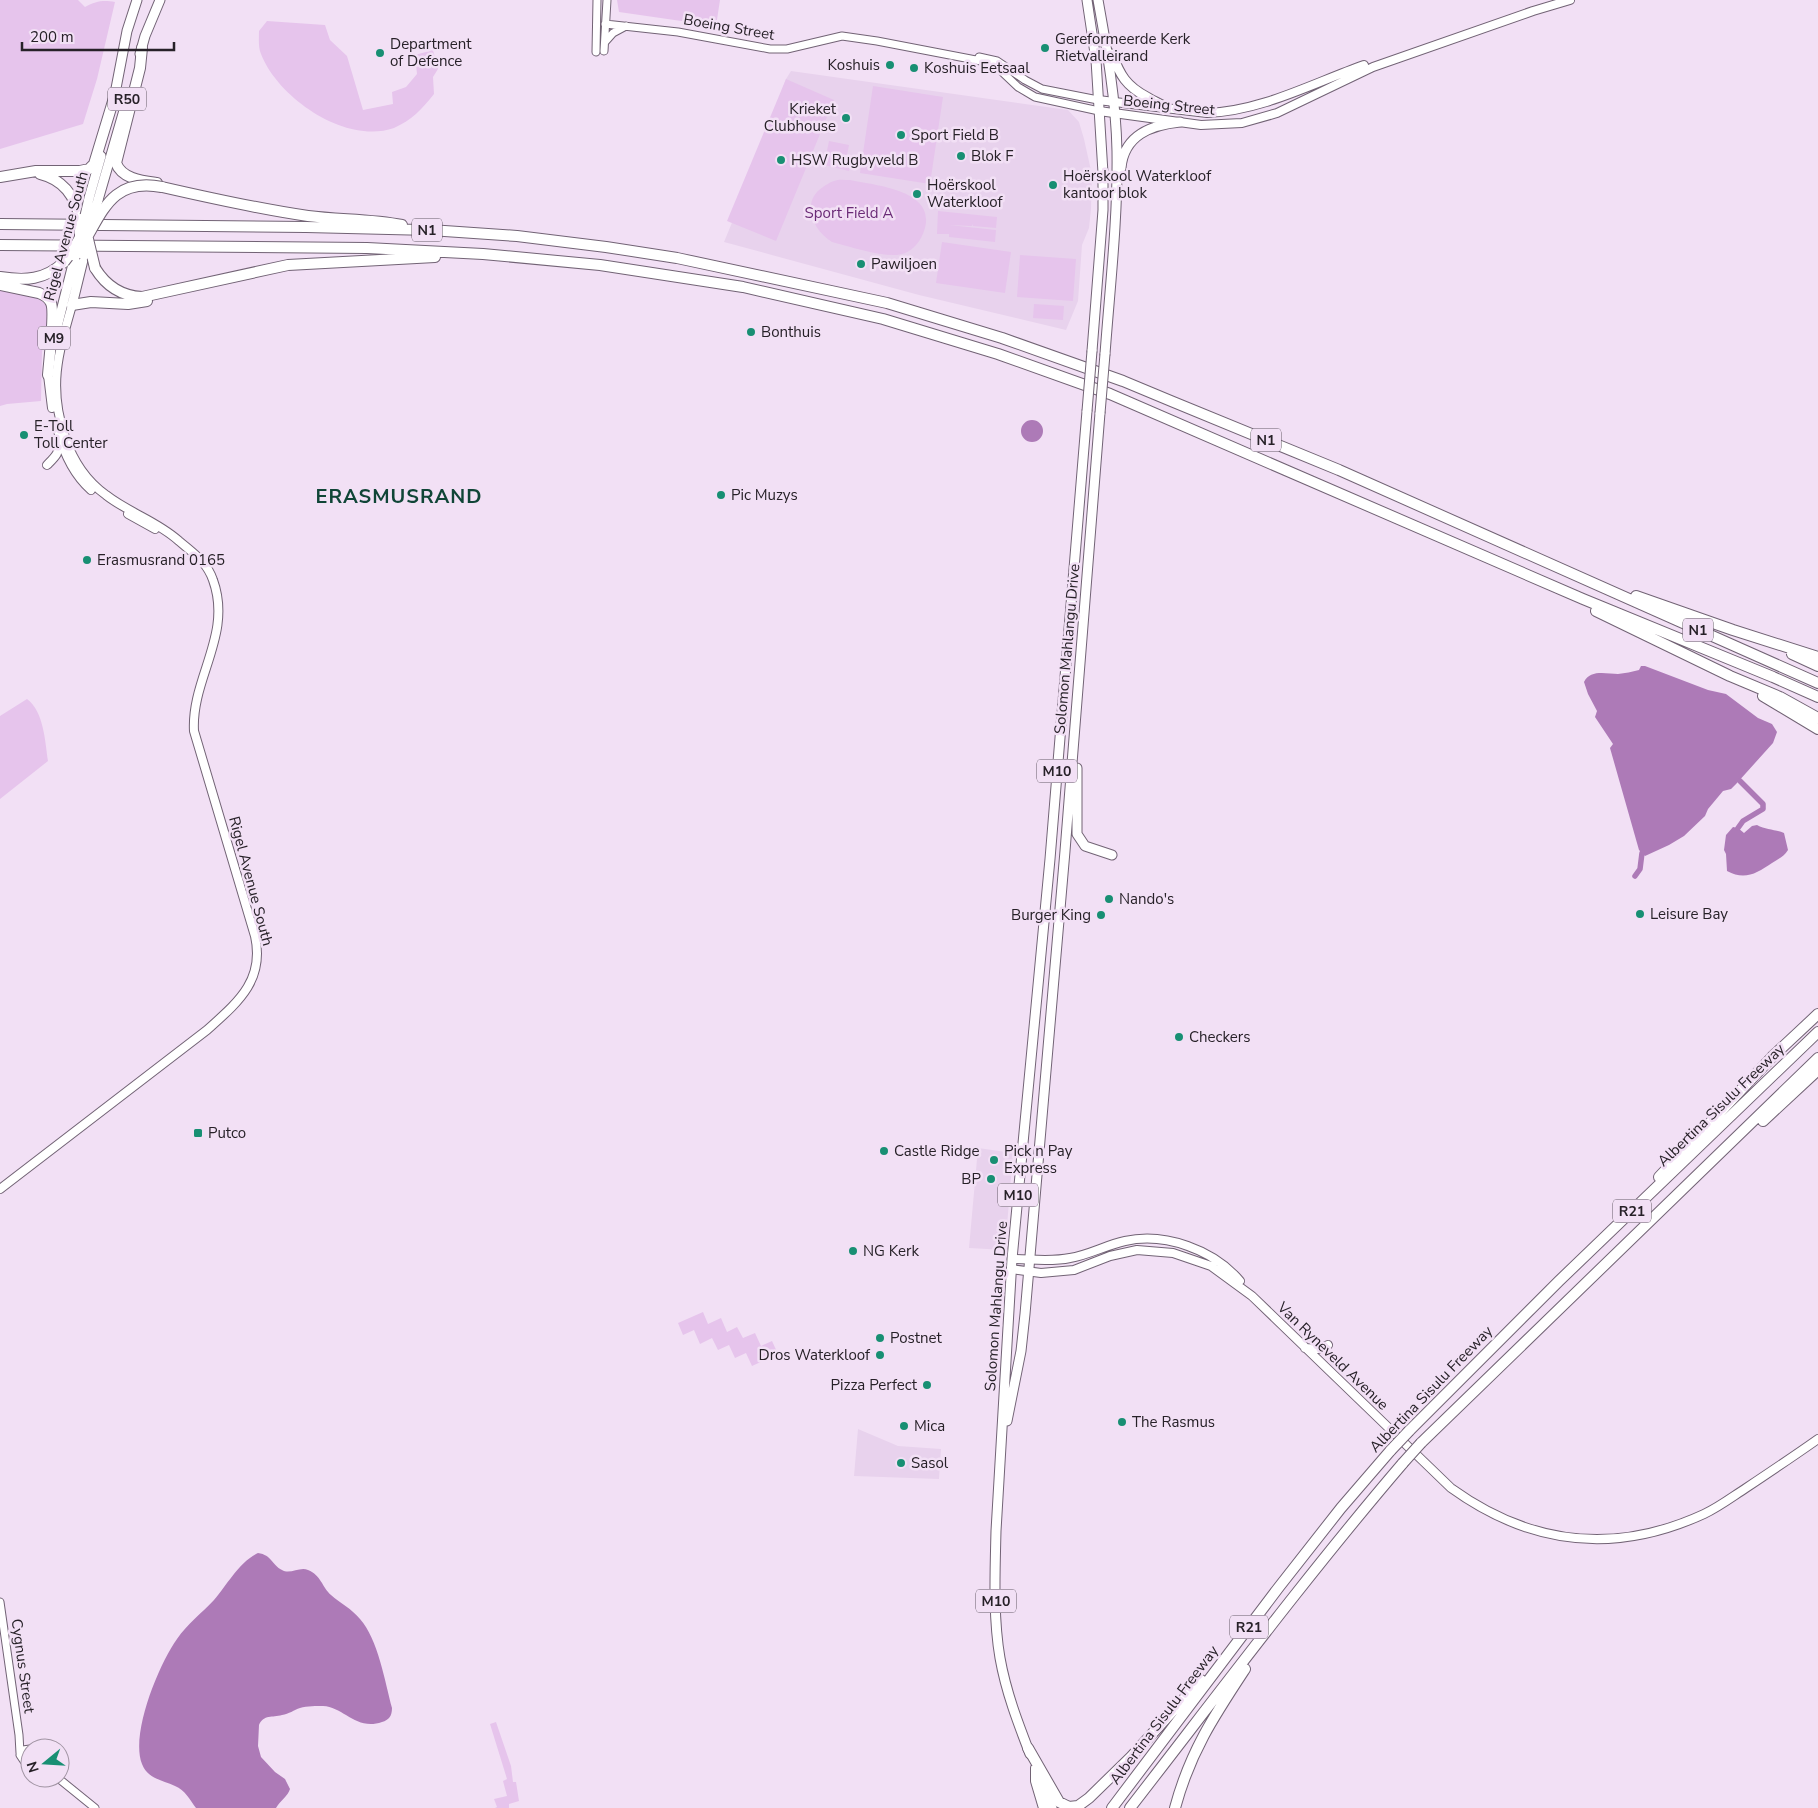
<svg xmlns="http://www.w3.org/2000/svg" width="1818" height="1808" font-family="'Nunito Sans',sans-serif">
	<rect width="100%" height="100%" fill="#f2e0f5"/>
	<path fill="#e8d2ed" d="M791 71 1068 110 1079 122 1084 139 1092 175 1091 209 1089 228 1082 245 1078 301 1066 330 919 295 724 242 750 179 786 79Z
		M978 1148 1013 1153 1005 1250 969 1248Z
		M858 1429 898 1446 941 1449 939 1479 854 1476Z"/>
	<path fill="#e6c4ec" d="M0 0H78L85 7C96 1 103 0 115 2L97 79 83 124 0 149Z
		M617 0H720L716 26 619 12Z
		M267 21 325 25 330 40 347 56 363 110 393 104 392 92 406 87 417 74 415 55 433 50 438 69 433 77 434 94C422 109 412 120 394 128 346 145 278 98 261 54 258 47 259 38 259 31Z
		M786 79 834 100 776 241 727 221Z
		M873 86 943 97 930 184 860 173Z
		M829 141 849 145 846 160 851 162 849 171 824 165Z
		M850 180C879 186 945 191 921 238 916 247 908 254 897 255 878 256 851 247 832 242 813 231 800 202 823 187 826 185 830 182 834 181 838 179 845 180 850 180Z
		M938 211 997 217 996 228 973 226V224L972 226 949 225 996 230 995 242 949 237V234H937Z
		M942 242 1011 252 1005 293 936 283Z
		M1020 255 1076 259 1073 301 1017 297Z
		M0 288C10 291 38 295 44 303 48 306 48 310 48 315L42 352 41 401 7 404 0 406Z
		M1034 304 1064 306 1063 320 1033 318Z
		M27 699C44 712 45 741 48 761L0 799V716Z
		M703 1312 708 1324 721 1318 727 1332 737 1327 743 1338 755 1333 761 1346 772 1341 778 1354 752 1366 746 1353 735 1358 729 1345 718 1350 712 1338 700 1344 694 1330 683 1335 678 1323Z
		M496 1722 511 1766 513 1782H516L519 1801 509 1804V1808H495L497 1807 494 1799 507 1796 503 1781 507 1779 490 1724Z"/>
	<path fill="#ad7ab7" d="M1021 431a11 11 0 1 1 22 0a11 11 0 1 1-22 0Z
		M1641 666H1645L1708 690 1726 694 1758 718 1772 724 1777 732 1773 743 1737 783 1731 789 1723 791 1708 809 1705 816 1684 836 1669 845 1645 856 1639 850 1610 748 1613 744 1595 717 1597 711 1588 694 1584 682C1590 669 1607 674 1618 674 1625 673 1632 672 1639 670Z
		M1757 825C1766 830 1774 829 1784 833L1788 850C1784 857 1778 859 1772 863 1757 873 1745 881 1727 871L1726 854 1724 850 1726 835 1733 827 1738 828 1744 833 1752 826Z
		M258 1553C272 1555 272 1565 282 1570 290 1575 300 1566 308 1570 321 1575 322 1587 331 1595 340 1603 352 1609 360 1619 378 1639 385 1682 392 1708 392 1716 389 1720 382 1722 356 1731 344 1707 323 1706 317 1706 307 1706 300 1708 294 1710 289 1714 282 1715 272 1718 264 1714 259 1725L258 1746 261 1757 275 1772 285 1779 290 1789C288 1796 280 1801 276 1808H196C190 1800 185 1790 175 1786 162 1780 148 1779 142 1764 130 1734 159 1664 177 1639 187 1624 202 1613 214 1600 227 1585 239 1562 258 1553Z"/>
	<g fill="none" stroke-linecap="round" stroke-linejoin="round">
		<path stroke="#ad7ab7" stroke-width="5.5" d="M1738 828 1743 821 1763 809V804L1740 781
			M1635 876 1640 869 1642 853"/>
		<defs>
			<path id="tertiary" d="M605 24 678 32 770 49H787L842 36 877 41 981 61 999 69 1018 87 1035 97 1099 111
				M605 42 613 33 626 26
				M604 51 607 0
				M596 52 597 0
				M979 57 997 61 1025 80 1042 89 1098 100
				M0 1602 19 1735 20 1753
				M30 1749 23 1750 20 1755 24 1761H30
				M58 1778 95 1808"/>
			<path id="secondary" d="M1098 100 1207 113C1262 111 1313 83 1364 65
				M1099 111 1201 125 1242 123 1277 113 1373 67 1533 11 1570 0
				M48 375 52 408
				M58 431C64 454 73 474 91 490
				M47 465C55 457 60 453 59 441
				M128 514 155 529
				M0 1189 207 1030C237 1003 265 981 255 936L194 731C191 678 233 635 213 580 207 562 193 553 179 541 157 521 129 513 106 495 85 480 73 461 65 437 48 387 58 354 72 305
				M1012 1259C1031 1259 1051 1262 1070 1258 1089 1255 1106 1245 1125 1241 1165 1232 1214 1250 1240 1281
				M1011 1269 1041 1273 1074 1270 1110 1256 1137 1250 1173 1253 1211 1266 1252 1296 1451 1488C1530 1545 1615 1555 1704 1514 1719 1507 1732 1497 1746 1488 1770 1472 1794 1456 1818 1439
				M1305 1348 1319 1349 1328 1345"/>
			<path id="primary" d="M1087 0 1096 60 1103 173V210L1092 351
				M1098 0C1107 50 1116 100 1117 151 1118 219 1110 286 1105 354
				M140 54 145 36 160 0
				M1112 54C1120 75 1126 86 1147 97 1153 101 1159 103 1165 107
				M113 104 127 31 137 0
				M1121 168C1124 135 1151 125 1180 122
				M89 198 101 156
				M98 200 129 93
				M72 305 84 256
				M55 335 75 256
				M1077 768V834L1085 846 1112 855
				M1007 1421 1021 1351 1025 1314 1065 851 1100 413
				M1030 1754C1018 1723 1006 1692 1000 1658 993 1617 995 1573 996 1531L1012 1259 1050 859 1087 411
				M1037 1771 1052 1808"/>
			<path id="motorway" d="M142 48 140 68 116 163C122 179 142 181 157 183
				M40 174C64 180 75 196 80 219
				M0 177 36 171H80L89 169 94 164 114 98
				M162 187C210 198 259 209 308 216 339 220 371 219 402 225
				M0 224 306 227 430 230 517 236 606 247 677 258 887 303 1002 338 1123 381 1171 401 1339 470 1818 683
				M0 245 367 248 483 254 600 265 743 287 883 319 998 354 1110 394 1583 599 1773 677 1818 697
				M95 268C106 286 121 296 142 297L288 265 435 257
				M0 277C25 281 45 280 64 262
				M0 285 39 293C44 295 49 298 51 303 55 311 49 362 48 375
				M72 305 91 302 128 304 147 301
				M1636 596 1733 630 1818 657
				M1596 611 1730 676 1780 697 1818 718
				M1792 654 1818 666
				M1763 696 1818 729
				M1763 1121 1818 1070
				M1659 1177 1772 1057 1818 1014
				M1409 1431 1559 1281 1818 1032
				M1421 1443 1818 1058
				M1028 1748 1059 1802 1069 1807 1078 1806 1089 1798 1131 1757 1201 1680
				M1036 1768V1781L1044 1808
				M1112 1808 1279 1587 1341 1508 1391 1450
				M1130 1808C1220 1692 1308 1574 1403 1463
				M1175 1808C1190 1752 1214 1716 1245 1669"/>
		</defs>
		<use href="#tertiary" stroke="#726375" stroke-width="9"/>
		<use href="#secondary" stroke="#726375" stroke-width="10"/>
		<use href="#primary" stroke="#726375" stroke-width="11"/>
		<use href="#motorway" stroke="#726375" stroke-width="12"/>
		<use href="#tertiary" stroke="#fff" stroke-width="7"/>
		<use href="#secondary" stroke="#fff" stroke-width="8"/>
		<use href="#primary" stroke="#fff" stroke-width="9"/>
		<use href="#motorway" stroke="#fff" stroke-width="10"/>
		<defs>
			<path id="primary-bridge" d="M91 226 98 200
				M82 229 89 198
				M84 256 88 239
				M1087 411 1092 351
				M1100 413 1105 354"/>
			<path id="motorway-bridge" d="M80 219V237
				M87 235 95 268
				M75 256C101 221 106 176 162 187
				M64 262 71 253 90 220
				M1391 1450 1409 1431
				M1403 1463 1421 1443"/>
		</defs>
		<use href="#primary-bridge" stroke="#726375" stroke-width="11" stroke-linecap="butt"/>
		<use href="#motorway-bridge" stroke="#726375" stroke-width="12" stroke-linecap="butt"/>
		<use href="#primary-bridge" stroke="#fff" stroke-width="9"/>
		<use href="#motorway-bridge" stroke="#fff" stroke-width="10"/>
	</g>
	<g fill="#188f73" stroke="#f2e0f5" stroke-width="2">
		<circle cx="1045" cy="48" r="5"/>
		<circle cx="380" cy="53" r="5"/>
		<circle cx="890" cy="65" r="5"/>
		<circle cx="914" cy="68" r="5"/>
		<circle cx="846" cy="118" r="5"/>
		<circle cx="901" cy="135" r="5"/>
		<circle cx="961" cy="156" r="5"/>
		<circle cx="781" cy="160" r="5"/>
		<circle cx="1053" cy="185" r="5"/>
		<circle cx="917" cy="194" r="5"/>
		<circle cx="861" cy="264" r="5"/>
		<circle cx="751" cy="332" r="5"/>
		<circle cx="24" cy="435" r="5"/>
		<circle cx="721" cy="495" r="5"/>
		<circle cx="87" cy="560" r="5"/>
		<circle cx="1109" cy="899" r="5"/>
		<circle cx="1640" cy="914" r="5"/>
		<circle cx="1101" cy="915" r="5"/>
		<circle cx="1179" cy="1037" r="5"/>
		<rect x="193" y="1128" width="10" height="10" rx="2.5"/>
		<circle cx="884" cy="1151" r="5"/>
		<circle cx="994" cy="1160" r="5"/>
		<circle cx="991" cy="1179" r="5"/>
		<circle cx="853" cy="1251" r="5"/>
		<circle cx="880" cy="1338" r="5"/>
		<circle cx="880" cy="1355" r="5"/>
		<circle cx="927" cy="1385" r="5"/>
		<circle cx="1122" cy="1422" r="5"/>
		<circle cx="904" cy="1426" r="5"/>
		<circle cx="901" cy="1463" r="5"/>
	</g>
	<g text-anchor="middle" stroke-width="5" stroke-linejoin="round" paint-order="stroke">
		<g fill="#f2e0f5" stroke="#645a66" stroke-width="1">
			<rect x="108" y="87.5" width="38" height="23" rx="4"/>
			<rect x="412" y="218.5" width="30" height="23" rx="4"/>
			<rect x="38" y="326.5" width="32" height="23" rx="4"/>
			<rect x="1251" y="428.5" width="30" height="23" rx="4"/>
			<rect x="1683" y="618.5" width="30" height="23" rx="4"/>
			<rect x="1037" y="759.5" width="40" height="23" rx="4"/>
			<rect x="998" y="1183.5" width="40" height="23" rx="4"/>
			<rect x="1613" y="1199.5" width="38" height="23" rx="4"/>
			<rect x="976" y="1589.5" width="40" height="23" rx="4"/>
			<rect x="1230" y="1615.5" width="38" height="23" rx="4"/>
		</g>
		<g font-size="14" font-weight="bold" fill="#272128">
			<text x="127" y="104">R50</text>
			<text x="427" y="235">N1</text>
			<text x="54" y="343">M9</text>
			<text x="1266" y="445">N1</text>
			<text x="1698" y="635">N1</text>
			<text x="1057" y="776">M10</text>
			<text x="1018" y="1200">M10</text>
			<text x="1632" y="1216">R21</text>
			<text x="996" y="1606">M10</text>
			<text x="1249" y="1632">R21</text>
		</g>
		<g font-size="15" fill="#272128" stroke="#f2e0f5">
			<text transform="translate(729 27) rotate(10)" y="5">Boeing Street</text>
			<text transform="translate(1169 105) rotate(6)" y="5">Boeing Street</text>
			<text transform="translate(66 236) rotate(-75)" y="5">Rigel Avenue South</text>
			<text transform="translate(1067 649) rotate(-85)" y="5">Solomon Mahlangu Drive</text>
			<text transform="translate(251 881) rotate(75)" y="5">Rigel Avenue South</text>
			<text transform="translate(1721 1105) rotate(-44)" y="5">Albertina Sisulu Freeway</text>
			<text transform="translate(996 1306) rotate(-86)" y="5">Solomon Mahlangu Drive</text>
			<text transform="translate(1333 1356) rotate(44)" y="5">Van Ryneveld Avenue</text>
			<text transform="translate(1431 1389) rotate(-46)" y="5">Albertina Sisulu Freeway</text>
			<text transform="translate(23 1666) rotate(82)" y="5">Cygnus Street</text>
			<text transform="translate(1164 1715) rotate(-53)" y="5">Albertina Sisulu Freeway</text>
		</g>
		<g font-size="15" fill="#272128" stroke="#f2e0f5" text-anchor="start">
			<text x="1055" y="44">Gereformeerde Kerk<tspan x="1055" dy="17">Rietvalleirand</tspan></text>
			<text x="390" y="49">Department<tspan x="390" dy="17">of Defence</tspan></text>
			<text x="880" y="70" text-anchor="end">Koshuis</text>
			<text x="924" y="73">Koshuis Eetsaal</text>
			<text x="836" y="114" text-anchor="end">Krieket<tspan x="836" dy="17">Clubhouse</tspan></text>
			<text x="911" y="140">Sport Field B</text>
			<text x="971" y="161">Blok F</text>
			<text x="791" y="165">HSW Rugbyveld B</text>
			<text x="1063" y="181">Hoërskool Waterkloof<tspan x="1063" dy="17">kantoor blok</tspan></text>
			<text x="927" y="190">Hoërskool<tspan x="927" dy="17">Waterkloof</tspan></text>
			<text x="871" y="269">Pawiljoen</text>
			<text x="761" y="337">Bonthuis</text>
			<text x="34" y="431">E-Toll<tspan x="34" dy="17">Toll Center</tspan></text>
			<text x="731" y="500">Pic Muzys</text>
			<text x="97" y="565">Erasmusrand 0165</text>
			<text x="1119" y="904">Nando's</text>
			<text x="1650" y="919">Leisure Bay</text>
			<text x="1091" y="920" text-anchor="end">Burger King</text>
			<text x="1189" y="1042">Checkers</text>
			<text x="208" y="1138">Putco</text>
			<text x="894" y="1156">Castle Ridge</text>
			<text x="1004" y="1156">Pick n Pay<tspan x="1004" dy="17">Express</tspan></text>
			<text x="981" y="1184" text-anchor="end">BP</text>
			<text x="863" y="1256">NG Kerk</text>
			<text x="890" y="1343">Postnet</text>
			<text x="870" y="1360" text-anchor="end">Dros Waterkloof</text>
			<text x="917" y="1390" text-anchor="end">Pizza Perfect</text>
			<text x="1132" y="1427">The Rasmus</text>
			<text x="914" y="1431">Mica</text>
			<text x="911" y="1468">Sasol</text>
		</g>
		<g font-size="15" fill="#6a2a76" stroke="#f2e0f5">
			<text x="849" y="218">Sport Field A</text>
		</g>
		<g font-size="20" font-weight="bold" letter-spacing="1" fill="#104537" stroke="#f2e0f5">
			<text x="399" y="503">ERASMUSRAND</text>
		</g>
	</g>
	<g transform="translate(45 1763) rotate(252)"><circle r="24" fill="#f2e0f5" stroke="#a194a3"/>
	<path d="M0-4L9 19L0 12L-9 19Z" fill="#188f73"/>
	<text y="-8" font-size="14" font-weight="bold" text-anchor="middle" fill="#272128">N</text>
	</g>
	<path d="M22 42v8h152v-8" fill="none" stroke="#272128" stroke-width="2.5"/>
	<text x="30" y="42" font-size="15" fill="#272128" stroke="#f2e0f5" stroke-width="4" paint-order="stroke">200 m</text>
</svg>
